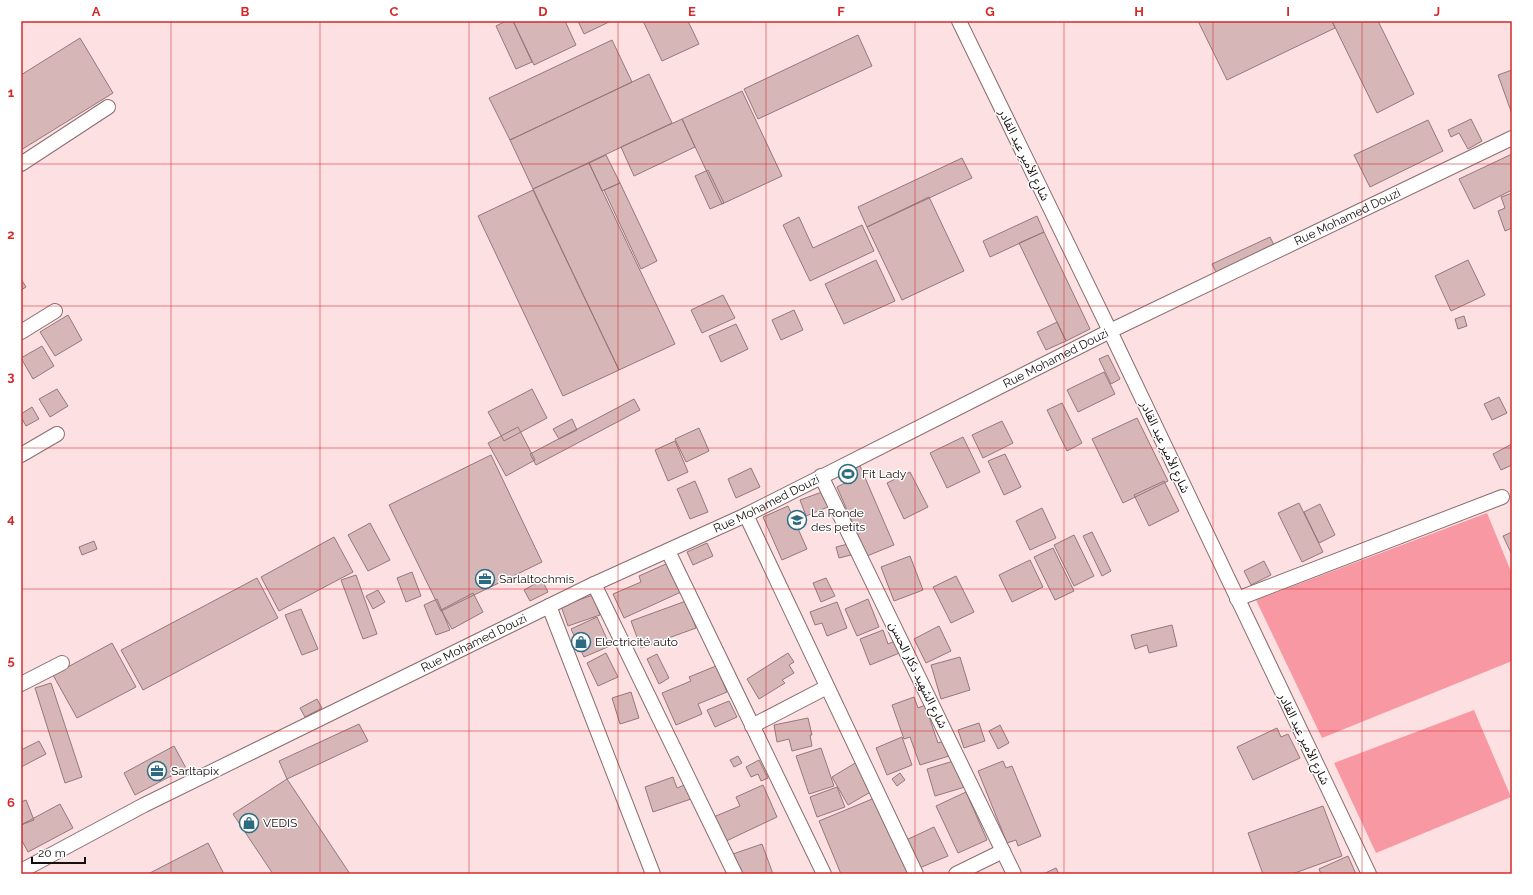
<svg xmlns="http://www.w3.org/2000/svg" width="1533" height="895" font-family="Raleway,'Noto Sans Arabic',sans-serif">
	<rect width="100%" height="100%" fill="#fce0e2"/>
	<path fill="#f898a3" d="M1487 513 1512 574V661L1322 738 1256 600Z
		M1474 710 1511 797 1376 853 1334 763Z"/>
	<path fill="#d7b6b8" stroke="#96777a" d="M506 21H513L532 62 516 69 496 26Z
		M513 21H565L576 45 534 65Z
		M578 21H611L584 34Z
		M643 21H688L699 44 662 61Z
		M1198 21H1332L1335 28 1227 80Z
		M1332 21H1378L1414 94 1377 113Z
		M858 35 872 66 758 119 744 89Z
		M80 38 113 93 21 150V75Z
		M612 40 632 82 510 140 489 98Z
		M1512 70V114L1498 75Z
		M649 74 672 123 533 189 510 140Z
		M742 91 782 176 722 204 682 119Z
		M682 119 695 147 634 176 621 147Z
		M1471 119 1482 141 1468 149 1459 133 1451 137 1448 130Z
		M1428 120 1443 151 1370 187 1354 155Z
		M1512 154V190L1474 209 1459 179Z
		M606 155 620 183 602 191 589 163Z
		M962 158 972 178 867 227 858 207Z
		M589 163 675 344 619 370 533 189Z
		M708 170 724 203 710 209 695 176Z
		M620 183 657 261 641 269 604 190Z
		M533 190 619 370 563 396 478 216Z
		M1512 193V228L1505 231 1498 211 1505 208 1501 197Z
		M929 197 964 271 902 300 867 227Z
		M1037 216 1044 232 990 257 983 241Z
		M799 217 813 248 862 225 874 251 810 281 783 225Z
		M1044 232 1090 329 1066 341 1019 243Z
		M1270 237 1276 249 1218 276 1212 264Z
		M876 260 895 301 844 324 825 284Z
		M1468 260 1485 295 1451 311 1435 276Z
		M21 279 26 287 21 290Z
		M723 295 735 318 702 333 691 310Z
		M794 310 803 330 781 340 772 320Z
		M68 315 82 340 55 356 40 332Z
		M1464 316 1467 326 1458 329 1455 319Z
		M1057 322 1066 341 1046 350 1037 332Z
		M736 324 748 349 721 362 709 336Z
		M42 346 54 366 33 379 21 358Z
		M1108 355 1120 379 1111 384 1099 359Z
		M1104 372 1115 394 1078 412 1067 390Z
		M57 389 68 406 50 417 39 399Z
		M532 389 547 418 504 441 488 412Z
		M1499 397 1507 413 1492 420 1484 404Z
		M634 399 640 410 536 465 530 454Z
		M1062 403 1082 443 1067 451 1047 410Z
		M32 407 39 419 26 426 21 417V414Z
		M1137 418 1168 481 1123 503 1092 439Z
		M572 419 577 430 559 439 553 429Z
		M1002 421 1013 443 983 458 972 435Z
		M518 427 535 460 506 476 488 443Z
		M699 428 709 451 686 462 675 439Z
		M963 437 980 472 947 488 930 453Z
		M675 441 688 472 668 481 655 450Z
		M1512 444V465L1501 470 1493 454Z
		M1005 454 1021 487 1004 495 988 461Z
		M491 455 542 562 441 611 389 505Z
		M860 466 894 545 867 556 837 487 845 483 841 474Z
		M751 468 760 487 736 498 728 479Z
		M910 472 928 507 904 519 887 483Z
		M695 481 708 512 690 519 677 489Z
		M1164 481 1179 511 1149 526 1134 495Z
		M822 492 828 507 806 516 800 500Z
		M1299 503 1323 552 1302 562 1278 513Z
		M1320 504 1335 535 1319 543 1304 512Z
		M788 506 807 549 782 560 763 517Z
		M1042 508 1056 538 1030 550 1016 521Z
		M370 523 390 560 368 571 348 535Z
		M1092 532 1111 571 1102 576 1083 536Z
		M1512 532V555L1503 536Z
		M1074 535 1094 576 1074 586 1054 545Z
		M334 537 353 572 279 611 261 577Z
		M94 541 97 549 82 555 79 547Z
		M707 543 713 556 693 565 687 552Z
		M848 544 851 555 839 558 836 547Z
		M1053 548 1074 591 1055 600 1034 557Z
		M910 556 923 590 894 601 881 567Z
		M1030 560 1043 587 1012 602 999 575Z
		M1264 561 1271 575 1251 585 1244 571Z
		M668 563 681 592 624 618 613 594 641 582 639 576Z
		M412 572 421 596 406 602 397 578Z
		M356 575 377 634 363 639 341 580Z
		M956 576 974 612 951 623 933 587Z
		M257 578 278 618 143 690 121 650Z
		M826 578 835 596 821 602 813 583Z
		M542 580 548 592 530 601 524 590Z
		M378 590 385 602 373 609 366 596Z
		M473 593 483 612 452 629 441 610Z
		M593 595 600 615 568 626 561 606Z
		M437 599 450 630 436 635 424 605Z
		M868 599 879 627 857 636 845 609Z
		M686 601 696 628 641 648 631 621Z
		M837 602 847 628 827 636 822 623 815 625 810 612Z
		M301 609 318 649 302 655 285 615Z
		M597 617 610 646 584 657 571 629Z
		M1172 625 1177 646 1149 653 1147 645 1135 649 1131 635Z
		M939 626 951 651 926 663 914 639Z
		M883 630 888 644 897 640 902 652 870 665 860 639Z
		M112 643 136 687 77 718 53 675Z
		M606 653 618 677 598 686 587 663Z
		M788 653 794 662 789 665 794 673 782 680 785 683 759 699 747 679Z
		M657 654 669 678 659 684 647 659Z
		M960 657 970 690 941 699 931 665Z
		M716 666 727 692 698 704 702 714 676 725 662 693 691 681 689 677Z
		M51 683 82 777 65 783 35 688Z
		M631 692 639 718 620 724 612 698Z
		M914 697 918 708 925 705 938 743 944 741 949 756 920 765 910 737 904 739 892 705Z
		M317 699 322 708 305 717 300 708Z
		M729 701 737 717 715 727 707 710Z
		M808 718 812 735H810L812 746 792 751 789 739 777 742 774 725Z
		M979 723 985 741 964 748 958 730Z
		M359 724 368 741 287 779 279 761Z
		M1000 725 1009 743 998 749 989 731Z
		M1277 728 1281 737 1288 734 1300 758 1253 780 1237 747Z
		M902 737 912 765 887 775 876 748Z
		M39 741 46 754 21 767V750Z
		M174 746 186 768 135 795 124 773Z
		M821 748 834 786 809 794 796 756Z
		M738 756 742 763 734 767 730 760Z
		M759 760 768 778 761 781 758 774 751 777 746 767Z
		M957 760 965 787 935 796 927 769Z
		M1003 761 1006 768 1012 766 1041 836 1018 846 1016 840 1007 843 978 771Z
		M857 762 874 790 848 805 832 777Z
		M900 773 905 780 897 786 892 779Z
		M673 777 677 788 687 784 691 799 653 812 645 787Z
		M287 779 350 874H273L233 814Z
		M763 785 777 817 722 843 711 818 740 806 736 797Z
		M837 787 845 807 817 817 810 797Z
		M966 792 987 840 958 853 936 806Z
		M877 797 909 874H841L819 821Z
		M26 800 34 820 21 825V802Z
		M60 804 73 828 28 852 21 839V825Z
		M1323 806 1342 856 1292 874H1263L1248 833Z
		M934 827 948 856 917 869 904 841Z
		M208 843 224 874H148Z
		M762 844 773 874H740L733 854Z
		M1348 856 1356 874H1321L1319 869Z
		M1056 868 1059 874H1043Z"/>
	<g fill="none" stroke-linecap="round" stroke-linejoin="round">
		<defs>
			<g id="minor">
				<path d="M959 21 1110 331 1369 874"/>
				<path d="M21 164 108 107"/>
				<path d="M21 332 55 311"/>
				<path d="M21 455 57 434"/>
				<path d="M821 476 1014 874"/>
				<path d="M746 515 916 874"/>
				<path d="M668 551 824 874"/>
				<path d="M594 584 735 874"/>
				<path d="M1237 599 1502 497"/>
				<path d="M549 606 653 874"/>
				<path d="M21 684 62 663"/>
				<path d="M752 726 827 687"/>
				<path id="s1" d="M21 871 144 805 594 584 746 515 1110 331 1512 138"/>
				<path d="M956 874 1003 851"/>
			</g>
		</defs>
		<use href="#minor" stroke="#8b6d6f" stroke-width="16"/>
		<use href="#minor" stroke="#fff" stroke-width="14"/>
	</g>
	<path fill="none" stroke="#d62828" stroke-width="1" stroke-opacity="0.55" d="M171 21V874M320 21V874M469 21V874M618 21V874M766 21V874M915 21V874M1064 21V874M1213 21V874M1362 21V874M21 164H1512M21 306H1512M21 448H1512M21 589H1512M21 731H1512"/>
	<defs>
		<symbol id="stadium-ring" viewBox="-11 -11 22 22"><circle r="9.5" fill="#fff" stroke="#2c6b80" stroke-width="1.5"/><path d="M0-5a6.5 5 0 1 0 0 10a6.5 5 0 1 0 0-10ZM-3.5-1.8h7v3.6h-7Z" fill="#2c6b80"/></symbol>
		<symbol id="school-ring" viewBox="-11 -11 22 22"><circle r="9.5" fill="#fff" stroke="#2c6b80" stroke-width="1.5"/><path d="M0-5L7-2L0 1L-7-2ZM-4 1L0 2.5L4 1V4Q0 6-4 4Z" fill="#2c6b80"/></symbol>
		<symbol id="office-ring" viewBox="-11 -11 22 22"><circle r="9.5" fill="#fff" stroke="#2c6b80" stroke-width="1.5"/><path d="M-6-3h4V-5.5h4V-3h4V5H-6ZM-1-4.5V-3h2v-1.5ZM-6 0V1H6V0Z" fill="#2c6b80"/></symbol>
		<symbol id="shop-ring" viewBox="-11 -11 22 22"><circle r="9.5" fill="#fff" stroke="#2c6b80" stroke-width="1.5"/><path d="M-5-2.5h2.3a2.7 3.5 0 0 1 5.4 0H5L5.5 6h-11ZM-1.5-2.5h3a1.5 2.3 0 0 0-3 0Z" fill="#2c6b80"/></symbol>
	</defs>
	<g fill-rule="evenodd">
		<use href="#stadium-ring" x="837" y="463" width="22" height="22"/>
		<use href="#school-ring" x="786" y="509" width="22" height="22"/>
		<use href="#office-ring" x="474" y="568" width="22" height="22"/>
		<use href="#shop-ring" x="570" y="631" width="22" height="22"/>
		<use href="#office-ring" x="146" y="760" width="22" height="22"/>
		<use href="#shop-ring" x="238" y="812" width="22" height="22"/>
	</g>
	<g text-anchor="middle" stroke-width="3" stroke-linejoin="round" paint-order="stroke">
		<g font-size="12" fill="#190e0f" stroke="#fff">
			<text transform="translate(1024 155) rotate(64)" y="4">شارع الأمير عبد القادر</text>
			<text dy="4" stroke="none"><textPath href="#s1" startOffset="1479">Rue Mohamed Douzi</textPath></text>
			<text dy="4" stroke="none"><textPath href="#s1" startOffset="1155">Rue Mohamed Douzi</textPath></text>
			<text transform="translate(1165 447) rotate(65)" y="4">شارع الأمير عبد القادر</text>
			<text dy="4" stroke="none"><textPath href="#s1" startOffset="831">Rue Mohamed Douzi</textPath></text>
			<text dy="4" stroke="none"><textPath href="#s1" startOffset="507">Rue Mohamed Douzi</textPath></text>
			<text transform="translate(918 675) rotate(64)" y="4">شارع الشهيد دكار الحسن</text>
			<text transform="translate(1304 739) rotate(64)" y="4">شارع الأمير عبد القادر</text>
		</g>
		<g font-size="12" fill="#190e0f" stroke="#fff" text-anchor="start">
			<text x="862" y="478">Fit Lady</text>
			<text x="811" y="517">La Ronde<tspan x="811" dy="14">des petits</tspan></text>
			<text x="499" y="583">Sarlaltochmis</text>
			<text x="595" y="646">Electricité auto</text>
			<text x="171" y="775">Sarltapix</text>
			<text x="263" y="827">VEDIS</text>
		</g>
	</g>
	<rect width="1533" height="895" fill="none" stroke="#ffffff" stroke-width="44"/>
	<path d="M32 857v6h53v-6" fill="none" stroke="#190e0f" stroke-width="2"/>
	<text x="38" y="857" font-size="12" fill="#190e0f" stroke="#ffffff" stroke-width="3" paint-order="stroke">20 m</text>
	<rect x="22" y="22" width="1489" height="851" fill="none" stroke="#d62828" stroke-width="1.5"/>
	<g font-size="13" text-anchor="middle" font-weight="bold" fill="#d62828">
		<text x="96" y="16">A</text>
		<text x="245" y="16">B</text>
		<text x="394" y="16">C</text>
		<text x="543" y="16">D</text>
		<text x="692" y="16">E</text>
		<text x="841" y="16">F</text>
		<text x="990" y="16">G</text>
		<text x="1139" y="16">H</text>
		<text x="1288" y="16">I</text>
		<text x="1437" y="16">J</text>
		<text x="11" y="97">1</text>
		<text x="11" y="239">2</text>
		<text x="11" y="381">3</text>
		<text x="11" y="523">4</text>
		<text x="11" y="665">5</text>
		<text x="11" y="807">6</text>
	</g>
</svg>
